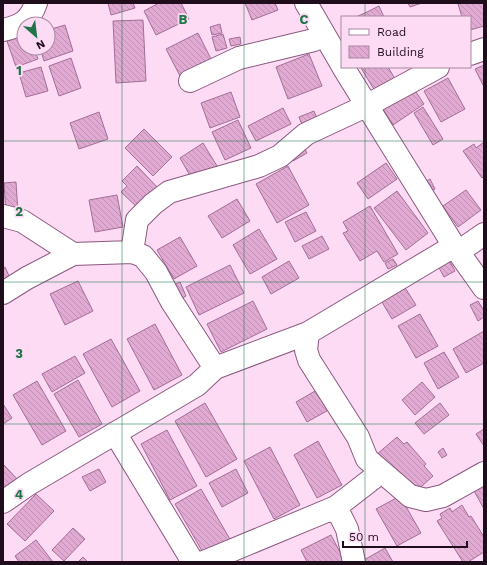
<svg xmlns="http://www.w3.org/2000/svg" width="487" height="565" font-family="'Work Sans',sans-serif">
	<defs>
		<pattern id="building-back-hatch" width="6" height="6" patternUnits="userSpaceOnUse"><rect width="6" height="6" fill="#e1aad3"/><path d="M-1 5l2 2M0 0l6 6M5-1l2 2" fill="none" stroke="#c191b5"/></pattern>
	</defs>
	<rect width="100%" height="100%" fill="#fedbf5"/>
	<path fill="url(#building-back-hatch)" stroke="#a26e96" d="M108 3H133L135 8 111 15Z
		M159 3H181L189 19 156 35 144 11Z
		M245 3H275L278 10 252 20Z
		M408 3H422L410 7Z
		M461 3H484V26L470 30V17H462L458 4Z
		M379 6 384 17H356L367 12Z
		M143 20 146 81 116 83 113 21Z
		M220 24 222 33 212 35 210 27Z
		M65 25 73 51 44 61 40 48H48V30Z
		M198 33 212 61 180 76 166 49Z
		M223 34 227 48 216 51 212 37Z
		M24 35V48H34L38 59 16 67 7 41Z
		M240 37 241 44 231 46 229 39Z
		M309 54 322 86 288 99 276 67Z
		M71 58 81 88 59 96 49 66Z
		M484 65V87L475 69Z
		M41 67 48 91 26 97 19 73Z
		M363 67H388L395 79 375 91 361 68Z
		M448 78 465 109 441 122 424 91Z
		M414 89 424 104 393 125 383 109Z
		M231 92 240 117 210 128 201 103Z
		M423 107 443 139 433 145 414 113Z
		M283 108 291 124 256 141 248 126Z
		M314 111 318 121 303 127 299 117Z
		M99 112 108 139 79 149 70 123Z
		M238 120 251 148 225 160 212 132Z
		M144 129 172 157 153 176 125 148Z
		M484 142V176L482 178 463 151 474 144 476 148Z
		M203 143 217 166 193 181 180 158Z
		M303 146 307 153 293 161 289 154Z
		M386 163 397 179 368 199 357 183Z
		M137 166 158 188 138 208 121 192 127 186 122 181Z
		M288 166 309 205 277 223 256 184Z
		M430 179 435 189 427 194 421 184Z
		M16 182 18 213 6 214 4 183Z
		M466 190 481 210 458 227 443 206Z
		M397 191 428 233 406 250 374 208Z
		M117 195 123 227 95 232 89 200Z
		M237 199 250 221 222 238 208 216Z
		M370 206 398 254 384 262 377 251 360 261 343 233 348 231 343 222Z
		M306 212 316 231 295 242 285 222Z
		M259 229 277 259 250 274 233 245Z
		M322 236 329 249 309 259 302 246Z
		M180 237 197 266 174 279 157 250Z
		M448 258 455 271 444 277 437 264Z
		M393 259 397 265 388 269 385 263Z
		M289 261 299 278 271 294 262 277Z
		M230 265 244 293 199 315 186 287Z
		M5 267 10 278 3 281V268Z
		M78 281 93 311 65 325 50 294Z
		M180 282 186 296 177 301 169 287Z
		M402 283 416 305 392 319 379 297Z
		M253 301 267 329 221 352 207 324Z
		M478 301 484 311V317L478 321 470 305Z
		M420 314 438 346 416 358 398 326Z
		M155 324 182 375 154 390 127 339Z
		M484 331V363L466 373 453 349Z
		M111 339 140 391 112 407 83 354Z
		M444 352 459 377 438 389 424 363Z
		M75 356 85 373 52 392 42 374Z
		M78 380 102 424 79 437 54 394Z
		M37 381 66 431 42 445 13 395Z
		M422 382 435 397 415 415 402 400Z
		M322 387 334 407 307 422 296 402Z
		M205 403 237 459 206 477 175 421Z
		M440 403 449 415 424 434 415 423Z
		M3 404 12 418 3 424Z
		M484 429V446L476 434Z
		M167 430 197 486 170 500 141 444Z
		M397 437 404 444 407 442 426 464 424 466 433 476 412 495 376 455Z
		M318 441 342 485 317 498 294 455Z
		M270 447 300 505 274 519 244 461Z
		M443 448 447 455 442 458 438 452Z
		M3 464 20 482 8 494 3 489Z
		M99 469 106 482 90 491 82 477Z
		M236 469 248 493 222 507 209 483Z
		M484 483V509L473 489Z
		M201 489 231 541 205 556 175 504Z
		M36 494 54 511 25 541 7 524Z
		M400 496 421 533 397 546 376 509Z
		M462 505 469 517 471 516 484 537V552L468 562H463L437 521 442 518 440 514 450 508 452 512Z
		M73 528 85 539 64 561 52 550Z
		M331 535 345 562H307L301 550Z
		M36 540 53 562H19L15 556Z
		M385 548 393 562H360L371 556Z
		M83 557 88 562H78Z"/>
	<g fill="none" stroke-linecap="round" stroke-linejoin="round">
		<defs>
			<path id="minor" d="M306 3 342 65
				M3 30C21 26 30 21 36 3
				M470 54 484 49
				M343 67 454 246 484 288
				M190 81 239 58 314 40 324 34
				M3 216 22 221 73 254
				M132 252 137 220 153 204 169 192 259 166 280 156 306 134 366 106 438 67
				M458 252 484 234
				M3 293 27 278 73 254 132 252 143 256 156 272 172 302 215 368
				M308 333 306 350 309 360 358 437 367 459 410 496 426 500 443 496 484 473
				M115 433 193 562
				M3 502 29 484 197 385 215 368 308 333 454 246
				M204 562 336 507
				M354 562 347 529 336 507 381 472"/>
		</defs>
		<use href="#minor" stroke="#8a587f" stroke-width="24"/>
		<use href="#minor" stroke="#fff" stroke-width="22"/>
	</g>
	<path fill="none" stroke="#207548" stroke-width="1" stroke-opacity="0.55" d="M122 3V562M244 3V562M365 3V17M365 67V562M3 141H484M3 282H484M3 424H484"/>
	<g font-size="13" text-anchor="middle" font-weight="bold" fill="#207548" stroke="#fedbf5" stroke-width="3.5" stroke-linejoin="round" paint-order="stroke">
		<text x="183" y="24">B</text>
		<text x="304" y="24">C</text>
		<text x="19" y="75">1</text>
		<text x="19" y="216">2</text>
		<text x="19" y="358">3</text>
		<text x="19" y="499">4</text>
	</g>
	<rect width="487" height="565" fill="none" stroke="#200d1c" stroke-width="8"/>
	<rect x="341" y="16" width="130" height="52" fill="#fedbf5" stroke="#a5899e"/>
	<rect x="349" y="29" width="20" height="6" fill="#ffffff" stroke="#a5899e"/>
	<text x="377" y="36" font-size="12" fill="#200d1c">Road</text>
	<rect x="349" y="46" width="20" height="12" fill="url(#building-back-hatch)" stroke="#a5899e"/>
	<text x="377" y="56" font-size="12" fill="#200d1c">Building</text>
	<g transform="translate(36 36) rotate(152)"><circle r="19" fill="#fedbf5" stroke="#a5899e"/>
	<path d="M0-3L7 15L0 10L-7 15Z" fill="#207548"/>
	<text y="-6" font-size="11" font-weight="bold" text-anchor="middle" fill="#200d1c">N</text>
	</g>
	<path d="M343 541v6h124v-6" fill="none" stroke="#200d1c" stroke-width="2"/>
	<text x="349" y="541" font-size="12" fill="#200d1c" stroke="#fedbf5" stroke-width="3" paint-order="stroke">50 m</text>
</svg>
